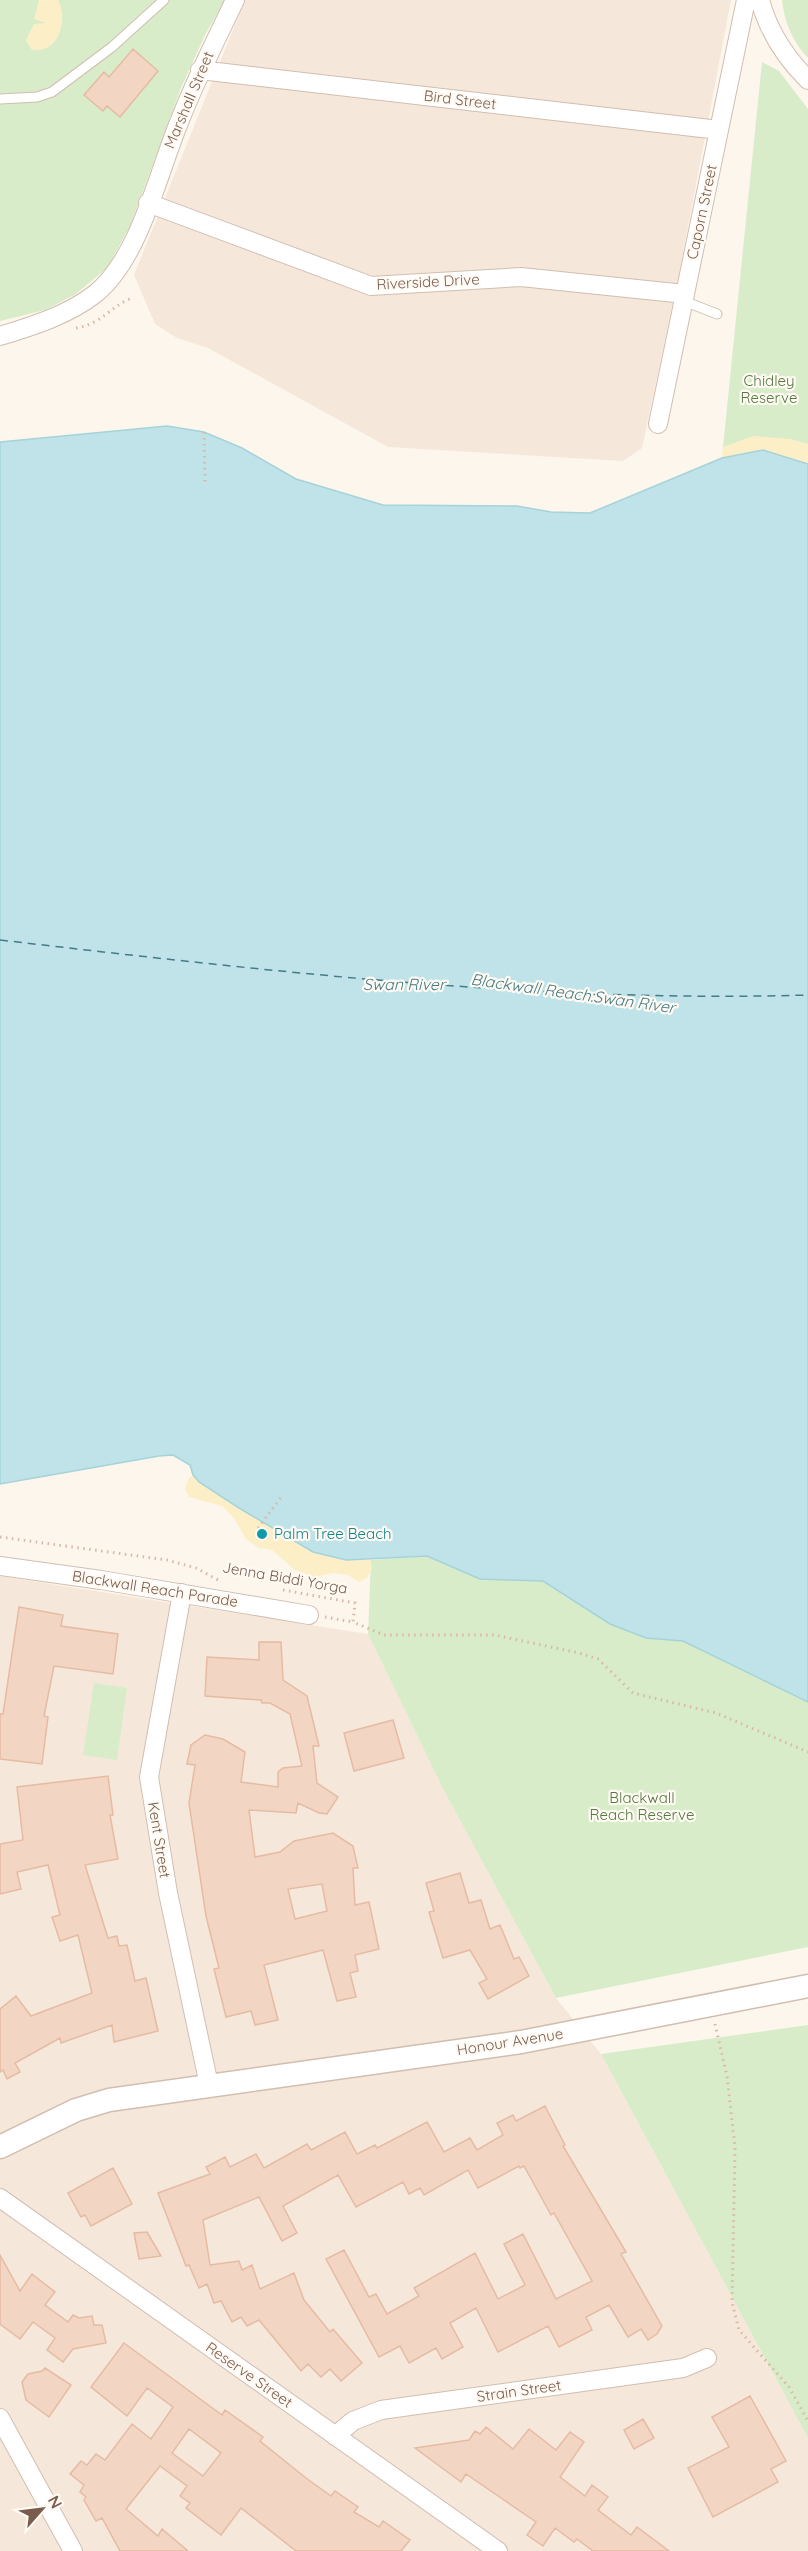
<svg xmlns="http://www.w3.org/2000/svg" width="808" height="2551" font-family="Quicksand,sans-serif">
	<rect width="100%" height="100%" fill="#fdf6ec"/>
	<path fill="#f5e8da" d="M245 0H731L680 269 642 448 623 461 388 447 208 348 177 338 155 324 134 275Z
		M0 1576 368 1634 442 1787 556 1998 601 2054 808 2438V2551H0Z"/>
	<path fill="#d8ecc9" d="M0 0H225L205 35 181 88 130 226 108 267 76 294 45 310 0 321Z
		M782 0H808V58C793 43 784 21 782 0Z
		M762 62 779 71 808 109V444L789 439 723 447Z
		M427 1556 480 1579 543 1581 610 1624 646 1638 683 1641 808 1702V1947L556 1998 442 1787 368 1634 371 1560Z
		M94 1683 127 1688 117 1760 83 1755Z
		M808 2025V2438L601 2054Z"/>
	<path fill="#fcefc7" d="M39 0H58C69 20 58 56 31 49L26 40 34 24 46 23 34 19Z
		M753 436 789 439 808 444V464L763 450 722 458 723 447Z
		M193 1475 199 1482 346 1560H371L372 1569 367 1578 359 1582 348 1575 334 1573 315 1577 295 1570 272 1550 259 1548 246 1539 233 1517 222 1506 189 1497 185 1489 189 1478Z"/>
	<path fill="#bfe3e8" stroke="#a5d3da" stroke-width="1.5" d="M167 426 204 432 242 448 296 479 383 505 517 506 551 512 590 513 722 458 763 450 808 464V1702L683 1641 646 1638 610 1624 543 1581 480 1579 427 1556 346 1560 313 1552 239 1508 199 1482 193 1475 190 1465 173 1455 159 1456 0 1484V442Z"/>
	<g fill="none" stroke-linecap="round" stroke-linejoin="round">
		<path stroke="#437c86" stroke-width="1.5" stroke-dasharray="8 6" stroke-linecap="butt" d="M0 940C267 971 539 1003 808 995"/>
	</g>
	<path fill="#f3d5c3" stroke="#e6bba3" stroke-width="1.5" fill-rule="evenodd" d="M133 49 158 71 120 117 107 106 103 111 84 95 104 72 109 77Z
		M19 1607 63 1615 61 1626 118 1634 113 1674 54 1666 44 1716 48 1717 42 1764 0 1759V1714H3Z
		M259 1642H281L283 1680 307 1696 319 1746H313L317 1783 338 1797 327 1814 319 1813 298 1803 296 1813 249 1810 255 1857 280 1852 294 1841 333 1833 353 1846 358 1868H353L355 1905 369 1902 379 1949 355 1955 358 1971 350 1973 356 1997 337 2001 323 1950 264 1965 278 2020 255 2025 251 2011 226 2017 214 1969 219 1968 206 1916 189 1803 195 1765 187 1764 191 1745 205 1735 223 1739 245 1752 241 1782 278 1787V1772L283 1768 302 1766 290 1714 270 1703H262L261 1700 205 1696 207 1657 259 1660ZM322 1884 327 1911 295 1919 288 1889Z
		M393 1720 404 1758 354 1771 344 1733Z
		M108 1776 113 1815H110L118 1859 85 1865 108 1938 117 1936 119 1946 127 1945 135 1981 146 1978 158 2031 114 2042 112 2025 61 2043 60 2038 15 2063 20 2072 7 2079 3 2070 0 2072V2009L16 1996 31 2016 92 1993 78 1935 60 1941 52 1917 60 1915 48 1865 17 1872 21 1889 0 1894V1844L23 1840 17 1787Z
		M460 1873 469 1903 481 1900 490 1929 500 1925 514 1959 519 1957 529 1976 488 1999 479 1983 487 1979 470 1950 443 1958 429 1912 434 1911 426 1883Z
		M545 2106 565 2145 563 2146 626 2252 621 2254 662 2326 657 2334 648 2340 641 2329 628 2337 609 2305 586 2317 592 2330 559 2347 548 2326 498 2352 476 2308 450 2323 463 2347 442 2359 436 2348 409 2363 400 2346 379 2357 326 2259 344 2250 369 2297 376 2294 387 2314 419 2296 414 2288 475 2253 498 2299 525 2285 504 2244 523 2234 556 2299 592 2281 554 2213 551 2215 524 2166 520 2168 519 2166 478 2188 468 2170 424 2195 420 2188 409 2194 403 2182 356 2207 338 2175 283 2206 297 2233 282 2241 259 2197 203 2220 210 2265 239 2261 242 2270 252 2265 260 2289 294 2273 304 2300 330 2332 333 2329 362 2363 341 2381 330 2369 321 2377 308 2364 301 2371 259 2320 247 2326 241 2317 232 2322 221 2301 214 2303 207 2284 199 2288 189 2265 186 2266 158 2193 210 2174 206 2167 225 2157 230 2167 256 2154 264 2168 307 2144 311 2150 345 2132 357 2154 375 2145 377 2148 427 2122 444 2152 470 2138 477 2150 503 2135 497 2123 513 2115 516 2121Z
		M113 2168 132 2204 91 2226 85 2215 81 2217 68 2193Z
		M147 2232 161 2256 139 2259 134 2233Z
		M0 2255 20 2291 32 2274 55 2292 45 2305 68 2322 73 2315 79 2318 92 2316 94 2325H102L106 2343 73 2349 63 2362 47 2350 55 2338 33 2322 20 2339 0 2324Z
		M124 2343 222 2415 225 2410 263 2437 260 2441 306 2478 331 2496 335 2491 358 2507 354 2512 379 2527 383 2521 410 2540 401 2551H296L241 2508 221 2535 186 2508 190 2503 180 2496 187 2486 160 2466 126 2509 158 2536 162 2529 188 2551H120L102 2518 96 2521 84 2500 86 2497 80 2492 84 2485 70 2474 81 2461 87 2465 96 2454 105 2460 132 2424 151 2439 173 2407 147 2388 127 2416 91 2387ZM189 2429 221 2453 203 2476 172 2453Z
		M45 2368 71 2385 49 2417 26 2400 22 2382 28 2374 42 2371Z
		M750 2396 786 2461 771 2469 778 2482 713 2517 688 2468 729 2447 712 2417Z
		M643 2419 654 2438 634 2449 624 2430Z
		M486 2427 513 2449 529 2429 556 2450 570 2432 584 2442 560 2477 585 2496 592 2485 608 2497 598 2510 631 2535 637 2527 669 2551H593L577 2539 574 2542 555 2528 543 2546 527 2535 536 2522 466 2474 461 2482 415 2448 469 2440 475 2431 480 2434Z"/>
	<g fill="none" stroke-linecap="round" stroke-linejoin="round">
		<defs>
			<path id="service" d="M0 99 37 97 52 92 112 47 164 0
				M684 301 717 314"/>
			<path id="minor" d="M760 0C768 30 786 58 808 80
				M200 70 719 130
				M148 203 371 286 521 277 685 294
				M0 336C33 326 68 315 95 294 140 258 158 172 180 120 196 79 216 40 235 0
				M658 424 746 0
				M0 1566 101 1580 309 1615
				M182 1593 149 1777 168 1893 209 2085
				M0 2198 498 2551
				M0 2418 73 2551
				M335 2436 353 2421 381 2410 683 2368 707 2358"/>
			<path id="tertiary" d="M0 2147 76 2110 109 2100 521 2042 808 1986"/>
		</defs>
		<use href="#service" stroke="#d1beb0" stroke-width="11"/>
		<use href="#minor" stroke="#d1beb0" stroke-width="20"/>
		<use href="#tertiary" stroke="#d1beb0" stroke-width="25"/>
		<path stroke="#d9b8a5" stroke-width="3" stroke-dasharray="1.5 4.5" stroke-linecap="butt" d="M76 328C102 324 111 306 130 299
			M204 432 205 482
			M258 1528 282 1496
			M0 1537 167 1560 196 1568 220 1581
			M283 1590 355 1603 353 1622 384 1635H495L579 1653 598 1659 633 1693 716 1713 808 1752
			M325 1617 353 1622
			M715 2024 727 2076 735 2148 732 2302 739 2330 789 2387 808 2421"/>
		<use href="#service" stroke="#fff" stroke-width="9"/>
		<use href="#minor" stroke="#fff" stroke-width="18"/>
		<use href="#tertiary" stroke="#fff" stroke-width="22"/>
	</g>
	<circle fill="#0f9aa8" stroke="#fffaf3" stroke-width="2" cx="262" cy="1534" r="6"/>
	<g text-anchor="middle" stroke-width="4.5" stroke-linejoin="round" paint-order="stroke">
		<g font-size="15" fill="#7a5c4d" stroke="#fffaf3">
			<text transform="translate(189 100) rotate(-67)" y="5">Marshall Street</text>
			<text transform="translate(460 100) rotate(7)" y="5">Bird Street</text>
			<text transform="translate(702 212) rotate(-78)" y="5">Caporn Street</text>
			<text transform="translate(428 282) rotate(-3)" y="5">Riverside Drive</text>
			<text transform="translate(285 1578) rotate(10)" y="5">Jenna Biddi Yorga</text>
			<text transform="translate(155 1589) rotate(9)" y="5">Blackwall Reach Parade</text>
			<text transform="translate(159 1840) rotate(81)" y="5">Kent Street</text>
			<text transform="translate(510 2042) rotate(-9)" y="5">Honour Avenue</text>
			<text transform="translate(249 2375) rotate(35)" y="5">Reserve Street</text>
			<text transform="translate(519 2391) rotate(-8)" y="5">Strain Street</text>
		</g>
		<g font-size="15" fill="#537a41" stroke="#fffaf3">
			<text x="769" y="386">Chidley<tspan x="769" dy="17">Reserve</tspan></text>
			<text x="642" y="1803">Blackwall<tspan x="642" dy="17">Reach Reserve</tspan></text>
		</g>
		<g font-size="15" fill="#0d838f" stroke="#fffaf3" text-anchor="start">
			<text x="274" y="1539">Palm Tree Beach</text>
		</g>
		<g font-size="16" font-style="italic" fill="#437c86" stroke="#fffaf3">
			<text x="404" y="990">Swan River</text>
			<text transform="translate(573 993) rotate(8)" y="6">Blackwall Reach:Swan River</text>
		</g>
	</g>
	<g transform="translate(42 2509) rotate(62)" stroke="#fffaf3" stroke-width="4.5" paint-order="stroke">
	<path d="M0-4.5L10 22L0 15L-10 22Z" fill="#7a5c4d"/>
	<text y="-9" font-size="16" font-weight="bold" text-anchor="middle" fill="#7a5c4d">N</text>
	</g>
</svg>
